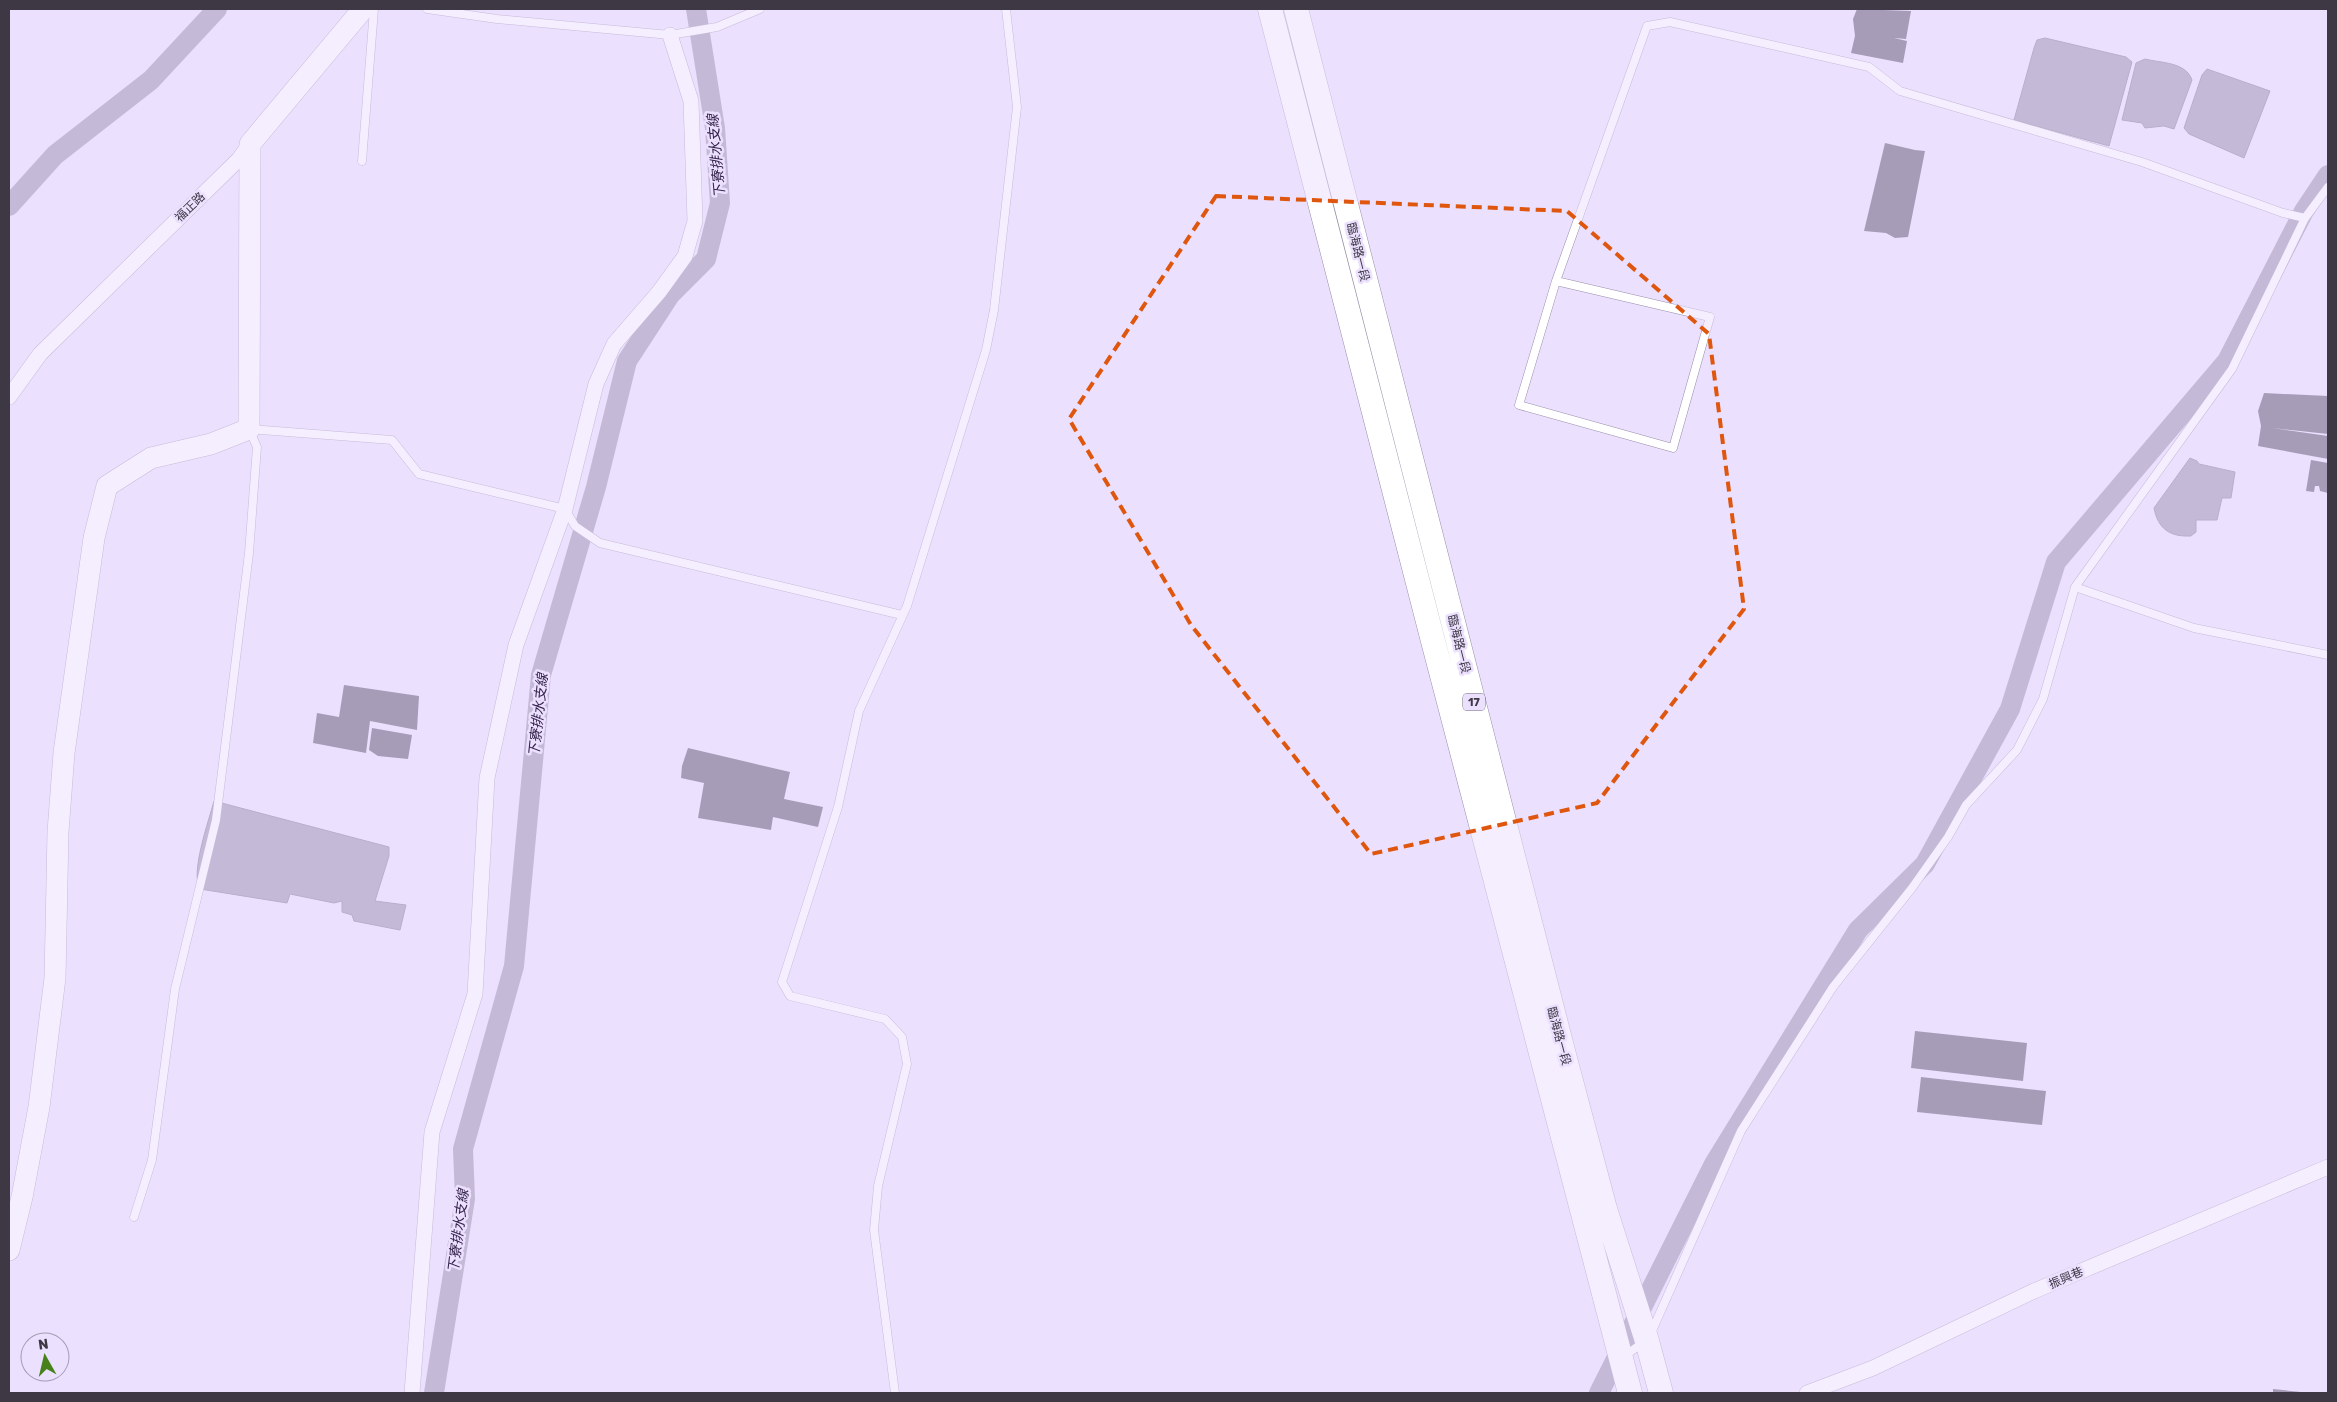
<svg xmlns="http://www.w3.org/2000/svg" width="2337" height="1402" font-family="Rubik,'Noto Sans TC',sans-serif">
	<rect width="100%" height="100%" fill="#ece0ff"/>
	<path fill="#968ba8" stroke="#7b728a" d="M2045 38 2126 57 2132 62 2109 146 2014 120 2034 48 2037 40Z
		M2145 59C2161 63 2186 62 2192 80L2174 129 2164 126 2145 128 2142 123 2122 120 2136 63Z
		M2207 69 2270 91 2244 158 2189 134 2184 128 2202 75Z
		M2190 458 2197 461 2199 464 2235 472 2231 498H2222L2217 520H2196V532L2191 536C2170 537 2158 529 2154 508Z
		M214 801 389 847V856L375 901 406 905 400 930 354 921 352 915 342 912V901L334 903 290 894 287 903 200 889C190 873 209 820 214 801Z"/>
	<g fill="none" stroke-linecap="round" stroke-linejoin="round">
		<path stroke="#968ba8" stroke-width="20" d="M9 206 55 155 151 80 217 9
			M434 1393 465 1199 463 1149 514 966 541 675 596 487 627 361 670 295 706 259 720 203 715 128 696 9
			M1599 1393 1714 1164 1858 930 1925 864 2010 709 2056 562 2227 361 2304 211 2328 175"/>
	</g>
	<path fill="#534963" d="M1857 9 1911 11 1906 39 1894 38 1907 41 1903 63 1851 53 1855 36 1853 19Z
		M1885 143 1915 150 1925 151 1908 237 1895 238 1886 233 1864 231Z
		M2264 393 2328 396V434L2272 428 2328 436V459L2258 446 2261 426 2258 411Z
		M2311 460 2328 463V493L2320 491 2319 486H2315L2314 492 2306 491Z
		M344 685 419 696 417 730 370 721 366 753 313 743 317 713 339 717Z
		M372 728 412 735 408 759 378 756 369 750Z
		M688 748 790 772 784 799 823 807 818 827 773 817 771 830 698 818 704 783 681 778 682 766Z
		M1915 1031 2027 1043 2023 1081 1911 1068Z
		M1921 1077 2046 1091 2042 1125 1917 1112Z
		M2273 1389 2301 1392V1393H2273Z"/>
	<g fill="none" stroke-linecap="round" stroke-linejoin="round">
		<defs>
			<path id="lane" d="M427 9 497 19 670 35 717 27 760 9
				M362 161 374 9
				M1556 281 1710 317 1673 448 1519 405 1556 281 1647 26 1670 22 1869 67 1900 91 2142 162 2283 213 2305 218
				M2075 587 2194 628 2328 655
				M134 1217 152 1160 175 989 216 820 249 553 257 447 249 429 392 440 419 474 565 509 575 526 600 543 902 615
				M1651 1333 1741 1131 1833 987 1912 888 1948 837 1966 805 2017 750 2043 699 2075 587 2232 369 2305 218 2328 187
				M1623 1357 1644 1342
				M895 1393 874 1230 878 1186 907 1064 902 1037 885 1019 790 996 782 982 838 807 859 711 907 606 986 350 994 310 1017 107 1006 9"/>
			<path id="street" d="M9 397 40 354 239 159 250 144
				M412 1393 432 1132 475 994 487 778 516 645 565 509 596 384 614 344 659 292 685 256 695 221 691 101 670 35
				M1807 1393 1873 1368 2034 1291 2328 1167"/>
			<path id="secondary" d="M9 1250 22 1197 39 1107 55 978 58 832 64 753 94 538 107 486 151 458 211 444 249 429 250 144 363 9"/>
			<path id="primary" d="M1270 9 1433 641 1630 1393
				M1296 9 1563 1051 1605 1209 1647 1341 1661 1393"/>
		</defs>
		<use href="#lane" stroke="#998eaa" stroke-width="9"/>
		<use href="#street" stroke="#998eaa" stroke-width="16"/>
		<use href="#secondary" stroke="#998eaa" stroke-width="22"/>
		<use href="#primary" stroke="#998eaa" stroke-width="25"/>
		<use href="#lane" stroke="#fff" stroke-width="8"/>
		<use href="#street" stroke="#fff" stroke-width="15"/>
		<use href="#secondary" stroke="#fff" stroke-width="21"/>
		<use href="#primary" stroke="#fff" stroke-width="24"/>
	</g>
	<path d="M0 0H2337V1402H0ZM1216 196 1567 211 1709 334 1744 609 1597 803 1371 854 1191 625 1069 419Z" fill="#ece0ff" fill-opacity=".55" fill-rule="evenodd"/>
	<path fill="none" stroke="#df570f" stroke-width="4" stroke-dasharray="10 6" stroke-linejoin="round" d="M1216 196 1567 211 1709 334 1744 609 1597 803 1371 854 1191 625 1069 419Z"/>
	<g text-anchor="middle" stroke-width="5" stroke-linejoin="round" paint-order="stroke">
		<rect fill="#ece0ff" stroke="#726a7c" stroke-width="1" x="1463" y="693.5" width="22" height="17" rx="4"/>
		<g font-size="11" font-weight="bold" fill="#3d3844">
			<text x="1474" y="706">17</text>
		</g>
		<g font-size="12" fill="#3d3844" stroke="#ece0ff">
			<text transform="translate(190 207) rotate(-44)" y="4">福正路</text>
			<text transform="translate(1358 252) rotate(76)" y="4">臨海路一段</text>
			<text transform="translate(1459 644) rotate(76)" y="4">臨海路一段</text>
			<text transform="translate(1559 1036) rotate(75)" y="4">臨海路一段</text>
			<text transform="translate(2066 1278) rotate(-23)" y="4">振興巷</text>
		</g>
		<g font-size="14" font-style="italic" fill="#35234b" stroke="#ece0ff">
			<text transform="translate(716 156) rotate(-95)" y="5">下寮排水支線</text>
			<text transform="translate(538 715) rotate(-84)" y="5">下寮排水支線</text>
			<text transform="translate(458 1231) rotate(-83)" y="5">下寮排水支線</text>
		</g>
	</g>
	<rect width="2337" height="1402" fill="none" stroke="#3d3844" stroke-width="20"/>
	<g transform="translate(45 1357) rotate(352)"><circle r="24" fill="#ece0ff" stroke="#a69db4"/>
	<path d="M0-4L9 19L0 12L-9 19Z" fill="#488019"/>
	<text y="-8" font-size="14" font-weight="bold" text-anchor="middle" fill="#3d3844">N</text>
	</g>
</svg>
